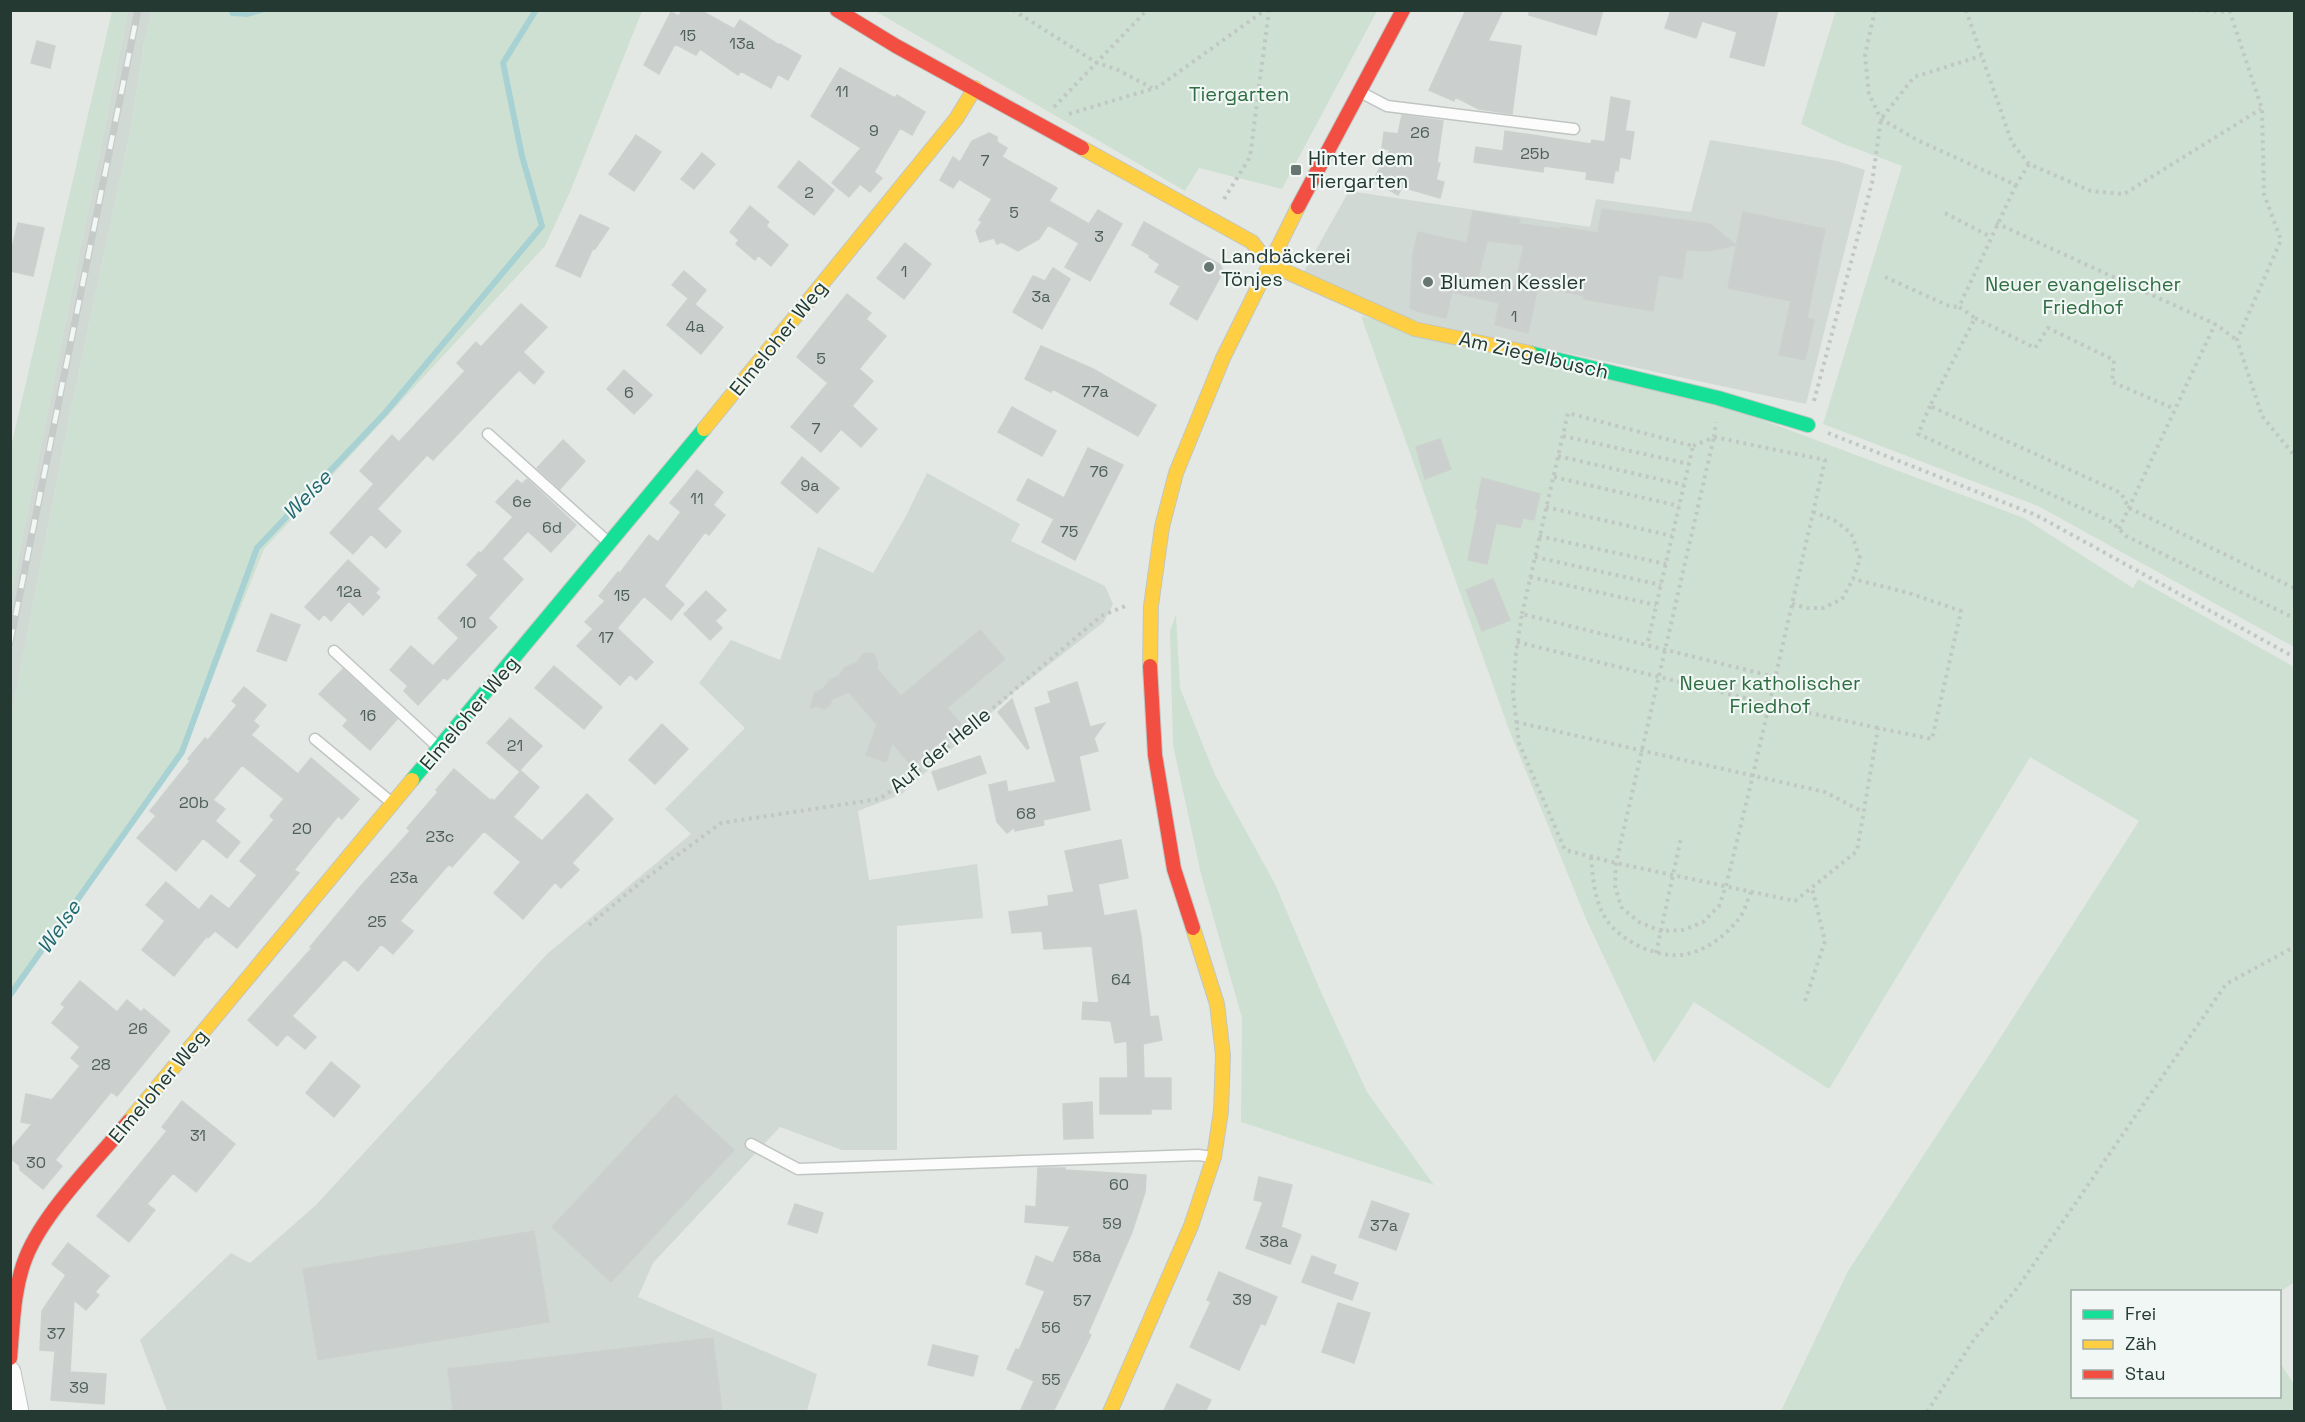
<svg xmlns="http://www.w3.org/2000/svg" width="2305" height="1422" font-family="'Space Grotesk',sans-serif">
	<rect width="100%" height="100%" fill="#e3e8e5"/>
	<path fill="#d1d9d5" d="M128 11H152L145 37 130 133 69 419 11 718V594Z
		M1710 140 1837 161 1865 170 1806 404 1403 318 1303 273 1349 191 1590 227 1596 199 1691 212Z
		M927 473 1020 524 1011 541 1105 586 1113 604 1104 622 1014 692 902 794 858 811 869 880 977 864 983 918 897 926V1150H842L780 1127 653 1263 638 1297 817 1374 807 1411H167L140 1340 231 1253 250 1263 316 1205 547 954 691 834 665 809 745 728 699 683 731 640 780 660 818 547 873 573 905 518Z"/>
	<path fill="#cee0d1" d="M268 10 642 11 570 192 545 246 264 549 182 754 11 998V718L69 419 130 133 145 37 152 11H228L232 16 246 17Z
		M1836 10 2294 11V647L2038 506 1823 424 1902 166 1841 143 1801 124Z
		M112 11H128L11 594V447Z
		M875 11H1377L1282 189 1199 168 1185 191Z
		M1361 316 1701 397 2024 518 2133 588 2138 579 2294 667V1282L2280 1292H2072V1396H2280V1363L2294 1384V1411H1781L1848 1271 1995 1046 2139 821 2030 757 1829 1089 1694 1002 1654 1063 1586 919 1508 727Z
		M1176 614 1180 688 1215 775 1275 884 1321 992 1367 1092 1434 1185 1241 1122 1242 1018 1201 874 1173 745 1170 631Z"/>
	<path fill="#a7d1d3" d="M228 11H268L247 17 231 16Z"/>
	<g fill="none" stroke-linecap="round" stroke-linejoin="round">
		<path stroke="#a7d1d3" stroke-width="6" d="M10 995 182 752 257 548 385 413 542 226 522 156 503 63 536 10"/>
	</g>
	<path fill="#cbcfcd" stroke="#ccd1ce" stroke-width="1.5" fill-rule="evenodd" d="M682 10H700L734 29 740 20 779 45 780 44 801 56 788 80 778 74 771 88 741 71 738 75 700 49 696 55 675 44 659 74 644 65 671 12 679 16Z
		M1466 10H1503L1488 41 1521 46 1512 114 1479 109 1455 97 1454 101 1429 90Z
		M1529 10H1603L1596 35 1529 15Z
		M1671 10H1778L1764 66 1730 57 1737 32 1702 21 1696 38 1665 28Z
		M37 41 55 46 50 68 31 63Z
		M840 68 895 98 897 95 925 112 912 135 900 128 874 172 882 178 870 192 860 184 849 197 832 183 861 148 811 116Z
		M1611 97 1630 101 1625 131 1634 132 1630 159 1620 157 1618 171 1615 170 1613 183 1586 179 1587 172 1544 166 1543 172 1474 162 1476 147 1503 151 1505 131 1591 144 1592 140 1605 142Z
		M1402 115 1443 121 1437 163H1440L1436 180 1444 182 1440 198 1402 187 1398 195 1373 181 1390 150 1382 148 1384 132 1398 134Z
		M989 133 997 137V142L1007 148 1002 157 1057 188 1049 201 1089 224 1098 210 1122 224 1090 281 1065 267 1079 243 1048 225 1039 239 1018 251 1002 242 997 244 994 238 980 242 976 231 982 222 979 220 992 199 959 179 953 188 940 180 953 157 960 162 972 141Z
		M636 135 661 152 634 191 609 174Z
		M702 153 715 164 694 189 681 179Z
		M799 161 834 190 814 215 778 187Z
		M750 206 769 222 766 226 788 245 771 266 758 255 755 260 736 244 739 240 730 232Z
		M1602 209 1710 224 1736 245 1708 251 1686 250 1682 279 1659 275 1653 311 1584 299V296L1538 286 1528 333 1495 325 1499 303 1452 292 1446 318 1420 312 1410 308 1413 254 1418 232 1467 243 1473 211 1520 219 1519 224 1561 229V227L1598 233ZM1487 241 1524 245 1515 286 1478 278Z
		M1743 212 1825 229 1807 318 1814 320 1805 360 1779 355 1791 301 1728 288Z
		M580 215 609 228 595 249 593 248 580 277 556 266Z
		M1144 222 1221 265 1223 272 1197 320 1170 304 1180 286 1155 272 1160 264 1149 257 1150 255 1132 245Z
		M18 223 44 228 33 276 10 271V256Z
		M905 243 931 264 904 299 877 278Z
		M1053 268 1070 279 1042 329 1013 312 1033 276 1045 281Z
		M684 271 706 290 695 304 672 285Z
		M847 294 871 313 866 319 886 336 859 369 873 381 852 406 877 429 861 447 841 429 821 452 791 427 828 383 797 357Z
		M688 299 723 327 701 354 667 325Z
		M521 304 547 327 523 352 544 372 534 384 519 370 433 460 427 455 377 509 401 531 386 548 371 534 353 554 330 533 374 484 360 471 392 435 399 442 465 371 457 363 476 342 481 347Z
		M1041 346 1093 369 1156 405 1138 436 1053 389 1051 392 1025 379Z
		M624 370 652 395 634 414 607 389Z
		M1012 407 1056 431 1042 456 998 432Z
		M1440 439 1451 469 1425 479 1416 447Z
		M563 440 585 461 560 489 537 468Z
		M1088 448 1123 465 1075 560 1042 542 1054 519 1017 500 1028 479 1064 498Z
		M802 457 839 488 817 513 781 483Z
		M697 470 723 492 713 505 725 515 709 535 705 532 664 586 684 604 671 620 644 596 617 628 653 662 636 680 630 674 620 685 577 646 593 629 585 622 605 601 599 596 618 572 620 573 649 535 658 542 681 512 670 503Z
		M1482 478 1540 494 1534 520 1523 518 1520 528 1496 523 1487 564 1468 560 1478 509H1476Z
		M527 479 576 525 551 552 528 531 502 559 523 579 488 618 497 627 447 680 444 677 418 705 404 691 408 686 390 670 411 646 433 666 459 638 438 618 478 575 467 565 479 552 481 553 513 517 496 502 517 480 522 484Z
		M348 560 379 589 375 593 380 597 363 615 349 601 331 621 324 614 319 620 305 607Z
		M1493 579 1510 620 1482 631 1466 590Z
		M706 591 726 610 715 621 722 628 710 640 684 614Z
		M271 614 300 625 286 661 257 651Z
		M980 630 1005 659 947 708 961 724 912 766 892 743 886 762 866 755 877 725 849 692 832 699 830 705 824 709 815 706 811 708 814 693 823 689 830 680 839 676 845 667 856 663 864 653 874 654 877 660V669L901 696Z
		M554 666 602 707 584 729 535 688Z
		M343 669 397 719 370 750 343 726 348 720 319 694Z
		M1077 682 1090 727 1105 723 1094 738 1098 751 1079 756 1090 810 1043 820 1044 825 1015 831V827L1007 833 997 822 989 785 1006 781 1008 792 1056 782 1035 708 1051 703 1048 692Z
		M244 687 266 705 253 721 259 726 251 735 298 774 311 758 359 799 342 819 338 816 294 870 299 873 237 948 215 931 208 938 207 936 174 976 142 950 165 921 146 905 166 882 199 910 211 895 229 909 257 875 240 861 274 820 270 816 284 799 242 765 213 800 225 809 215 821 240 842 227 858 203 838 176 871 137 838 156 816 150 811 190 761 188 759 205 738 208 740 237 705 232 701Z
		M1012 699 1029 748 1027 749 998 712Z
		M510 718 542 746 519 771 487 743Z
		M662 724 688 749 655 784 629 760Z
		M980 756 986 773 938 790 932 772Z
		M454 769 490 800 492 799 494 801 521 771 539 787 513 817 542 841 587 794 613 819 572 863 579 870 561 888 555 882 523 919 494 893 521 862 484 831 452 867 449 864 400 921 413 931 393 954 381 944 358 971 344 959 292 1016 316 1037 305 1049 287 1034 277 1046 248 1020 312 948 310 947 360 887 410 831 407 828 438 792 436 790Z
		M1121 840 1128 878 1098 884 1104 916 1136 910 1141 936 1150 1017 1158 1016 1162 1040 1143 1044 1144 1078H1171V1109H1151V1114H1100V1078H1128L1127 1041 1115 1043 1111 1021 1082 1019 1083 1002 1099 1003 1092 946 1044 949 1042 931 1012 933 1009 912 1049 906 1048 896 1074 892 1065 851Z
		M80 981 117 1012 127 1000 141 1012 144 1009 170 1031 117 1096 111 1092 55 1160 62 1166 43 1189 20 1170V1166L10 1158V1150L32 1124 21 1122 26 1094 52 1100 80 1066 71 1058 80 1047 52 1023 65 1007 61 1004Z
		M331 1062 360 1086 334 1117 306 1093Z
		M675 1095 734 1150 611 1282 552 1227Z
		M182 1101 235 1144 196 1192 173 1173 147 1204 155 1210 129 1242 97 1216 167 1131 162 1127Z
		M1092 1102 1093 1138 1064 1139 1063 1104Z
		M1038 1168H1065V1170L1146 1175 1145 1192 1132 1232 1088 1333 1091 1335 1053 1412H1020L1034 1381 1007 1369 1016 1349 1019 1350 1045 1291 1026 1284 1036 1256 1053 1263 1070 1226 1025 1222 1026 1206 1036 1207Z
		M1259 1177 1292 1185 1281 1227 1301 1235 1290 1264 1246 1248 1263 1202 1254 1200Z
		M1372 1201 1409 1214 1396 1250 1359 1237Z
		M795 1204 823 1213 817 1233 788 1224Z
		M534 1231 549 1322 318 1360 303 1269Z
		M68 1243 109 1276 95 1292 99 1295 86 1310 74 1300 70 1372 106 1374 104 1404 51 1400 55 1351 40 1350 42 1311 66 1275 52 1264Z
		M1312 1256 1336 1265 1333 1274 1358 1283 1352 1300 1302 1282Z
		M1219 1272 1277 1297 1265 1325 1261 1323 1239 1370 1190 1347 1211 1302 1207 1300Z
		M1338 1303 1370 1313 1354 1363 1322 1352Z
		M713 1338 722 1412H453L448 1369Z
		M933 1345 978 1356 973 1376 928 1365Z
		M1177 1384 1211 1400 1205 1412H1163Z"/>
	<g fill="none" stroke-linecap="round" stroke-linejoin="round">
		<defs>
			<path id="lane" d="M1362 93 1387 106 1574 129
				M488 434 608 542
				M334 651 437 746
				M315 739 391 802
				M751 1144 798 1169 1198 1155 1213 1157"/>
			<path id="street" d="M10 1372 18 1412"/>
			<path id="fast" d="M1530 353 1718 398 1808 425
				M412 780 704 429"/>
			<path id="slow" d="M1082 148 1252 242 1269 264
				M1269 264 1415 329 1530 353
				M704 429 956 119 975 88
				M1150 666 1151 606 1162 527 1176 473 1223 358 1298 207
				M129 1121 412 780
				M1110 1412 1191 1226 1214 1157 1221 1111 1223 1055 1217 1004 1193 928"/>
			<path id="jam" d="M837 10 896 46 1082 148
				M1298 207 1403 10
				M1150 666 1155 755 1174 869 1193 928
				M10 1358C13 1325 13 1289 26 1257 44 1212 97 1159 129 1121"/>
		</defs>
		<use href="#lane" stroke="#c0c5c2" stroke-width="13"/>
		<use href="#street" stroke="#c0c5c2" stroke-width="23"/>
		<use href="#fast" stroke="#c0c6c2" stroke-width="16"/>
		<use href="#slow" stroke="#c0c6c2" stroke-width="16"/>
		<use href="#jam" stroke="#c0c6c2" stroke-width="16"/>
		<path stroke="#c0c8c4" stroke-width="4" stroke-dasharray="3 4.5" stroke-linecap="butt" d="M1013 10 1097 63 1116 69 1152 88
			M1875 10 1865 55 1869 94 1881 119 1917 140 2016 185 2029 164
			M1966 10 2012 143 2029 164 2091 191 2124 194 2261 109
			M2191 10 2230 12 2262 109 2264 194 2281 240 2237 340 2262 416 2294 455
			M1054 107 1147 10
			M1069 114 1158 87 1265 10
			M2016 185 1959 307 1975 318 1930 406 2121 493 2129 508 2294 588
			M1224 199 1250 157 1269 10
			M1945 213 1991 237
			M1996 223 2215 324 2237 340
			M1885 277 1949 306 1959 307
			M1975 318 2035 348 2048 328 2114 360 2112 382 2175 409
			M1814 401 1872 183 1881 119 1914 77 1981 56
			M1930 406 1918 434 2112 522 2126 536 2294 618
			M1828 433 2036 515 2294 657
			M1563 436 1689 464
			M1714 437 1825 460 1753 775 1726 886 1719 906 1703 922 1683 930 1661 931 1639 922 1621 907 1615 886 1616 863Z
			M1693 446 1714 437 1716 422
			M1558 456 1684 485
			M1554 477 1679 506
			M1546 507 1672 536
			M2119 529 2215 324
			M1539 536 1666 564
			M1535 557 1661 585
			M1530 577 1656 605
			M1792 604 1807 608H1823L1842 599 1853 579 1860 558 1851 533 1834 520 1813 512
			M1522 614 1568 413 1693 446 1647 645
			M1517 642 1769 704 1878 728
			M1775 677 1522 614 1516 653 1513 693 1519 743 1565 850 1616 863 1795 901 1857 851 1878 728 1932 739 1961 611 1909 593 1853 579
			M1516 722 1825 792 1863 812
			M1591 857C1593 878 1594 900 1606 919 1621 942 1660 960 1687 954 1706 950 1725 936 1737 921 1744 914 1747 901 1751 892
			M589 925 641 882 721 823 879 799 910 779 1101 616 1128 605
			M1656 953 1681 838
			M1805 1001 1825 941 1812 888
			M1927 1412 1975 1338 2018 1287 2226 984 2294 947"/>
		<use href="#lane" stroke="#fbfcfb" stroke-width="10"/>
		<use href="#street" stroke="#fbfcfb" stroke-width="21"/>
		<use href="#fast" stroke="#16e098" stroke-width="14"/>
		<use href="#slow" stroke="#ffcf43" stroke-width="14"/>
		<use href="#jam" stroke="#f24e42" stroke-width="14"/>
		<defs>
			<path id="rail" d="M10 643 138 10"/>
		</defs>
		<use href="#rail" stroke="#c6cac9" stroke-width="7"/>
		<use href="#rail" stroke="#f1f7f4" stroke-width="4.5" stroke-dasharray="14" stroke-linecap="butt"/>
	</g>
	<g fill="#667670" stroke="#f1f7f4" stroke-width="2">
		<rect x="1290" y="164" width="12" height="12" rx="3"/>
		<circle cx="1209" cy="267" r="6"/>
		<circle cx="1428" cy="282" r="6"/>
	</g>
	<g text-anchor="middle" stroke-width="4.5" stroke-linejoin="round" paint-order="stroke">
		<g font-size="16" fill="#4e5f59">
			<text x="688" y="41">15</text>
			<text x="742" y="49">13a</text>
			<text x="842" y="97">11</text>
			<text x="874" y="136">9</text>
			<text x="1420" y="138">26</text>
			<text x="1535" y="159">25b</text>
			<text x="985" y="166">7</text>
			<text x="809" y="198">2</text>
			<text x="1014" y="218">5</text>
			<text x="1099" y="242">3</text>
			<text x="904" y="277">1</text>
			<text x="1041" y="302">3a</text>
			<text x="1514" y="322">1</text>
			<text x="695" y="332">4a</text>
			<text x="821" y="364">5</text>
			<text x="1095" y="397">77a</text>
			<text x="629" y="398">6</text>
			<text x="816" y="434">7</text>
			<text x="1099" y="477">76</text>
			<text x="810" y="491">9a</text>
			<text x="697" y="504">11</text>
			<text x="522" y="507">6e</text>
			<text x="552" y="533">6d</text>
			<text x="1069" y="537">75</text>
			<text x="349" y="597">12a</text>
			<text x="622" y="601">15</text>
			<text x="468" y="628">10</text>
			<text x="606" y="643">17</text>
			<text x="368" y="721">16</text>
			<text x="515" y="751">21</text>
			<text x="194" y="808">20b</text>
			<text x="1026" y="819">68</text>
			<text x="302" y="834">20</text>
			<text x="440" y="842">23c</text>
			<text x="404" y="883">23a</text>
			<text x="377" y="927">25</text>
			<text x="1121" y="985">64</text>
			<text x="138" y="1034">26</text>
			<text x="101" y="1070">28</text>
			<text x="198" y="1141">31</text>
			<text x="36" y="1168">30</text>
			<text x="1119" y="1190">60</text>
			<text x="1112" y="1229">59</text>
			<text x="1384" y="1231">37a</text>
			<text x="1274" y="1247">38a</text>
			<text x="1087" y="1262">58a</text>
			<text x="1242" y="1305">39</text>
			<text x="1082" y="1306">57</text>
			<text x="1051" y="1333">56</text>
			<text x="56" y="1339">37</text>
			<text x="1051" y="1385">55</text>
			<text x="79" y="1393">39</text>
		</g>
		<g font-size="20" fill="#316d43" stroke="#f1f7f4">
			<text x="1239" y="101">Tiergarten</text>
			<text x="2083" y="291">Neuer evangelischer<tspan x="2083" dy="23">Friedhof</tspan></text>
			<text x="1770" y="690">Neuer katholischer<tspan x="1770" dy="23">Friedhof</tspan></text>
		</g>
		<g font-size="20" fill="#233931" stroke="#f1f7f4" text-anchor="start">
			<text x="1308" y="165">Hinter dem<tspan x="1308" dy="23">Tiergarten</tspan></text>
			<text x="1221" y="263">Landbäckerei<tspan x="1221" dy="23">Tönjes</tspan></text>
			<text x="1440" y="289">Blumen Kessler</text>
		</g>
		<g font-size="20" fill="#233931" stroke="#f1f7f4">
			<text transform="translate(778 338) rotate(-51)" y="7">Elmeloher Weg</text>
			<text transform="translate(1534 355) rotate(13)" y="7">Am Ziegelbusch</text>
			<text transform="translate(469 713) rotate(-50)" y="7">Elmeloher Weg</text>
			<text transform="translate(940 750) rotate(-39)" y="7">Auf der Helle</text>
			<text transform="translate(158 1086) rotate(-50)" y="7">Elmeloher Weg</text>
		</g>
		<g font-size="21" font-style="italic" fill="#226970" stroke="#f1f7f4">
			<text transform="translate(307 495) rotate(-46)" y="7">Welse</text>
			<text transform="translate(59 927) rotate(-55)" y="7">Welse</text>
		</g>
	</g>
	<rect width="2305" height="1422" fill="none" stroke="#233931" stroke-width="24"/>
	<rect x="2071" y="1290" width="210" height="108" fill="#f1f7f4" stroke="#9faba6" stroke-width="1.5"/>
	<rect x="2083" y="1310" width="30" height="9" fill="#16e098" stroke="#9faba6" stroke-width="1.5"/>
	<text x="2125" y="1320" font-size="18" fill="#233931">Frei</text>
	<rect x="2083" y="1340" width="30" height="9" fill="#ffcf43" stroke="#9faba6" stroke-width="1.5"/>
	<text x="2125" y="1350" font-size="18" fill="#233931">Zäh</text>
	<rect x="2083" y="1370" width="30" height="9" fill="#f24e42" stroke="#9faba6" stroke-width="1.5"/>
	<text x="2125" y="1380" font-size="18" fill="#233931">Stau</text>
</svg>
